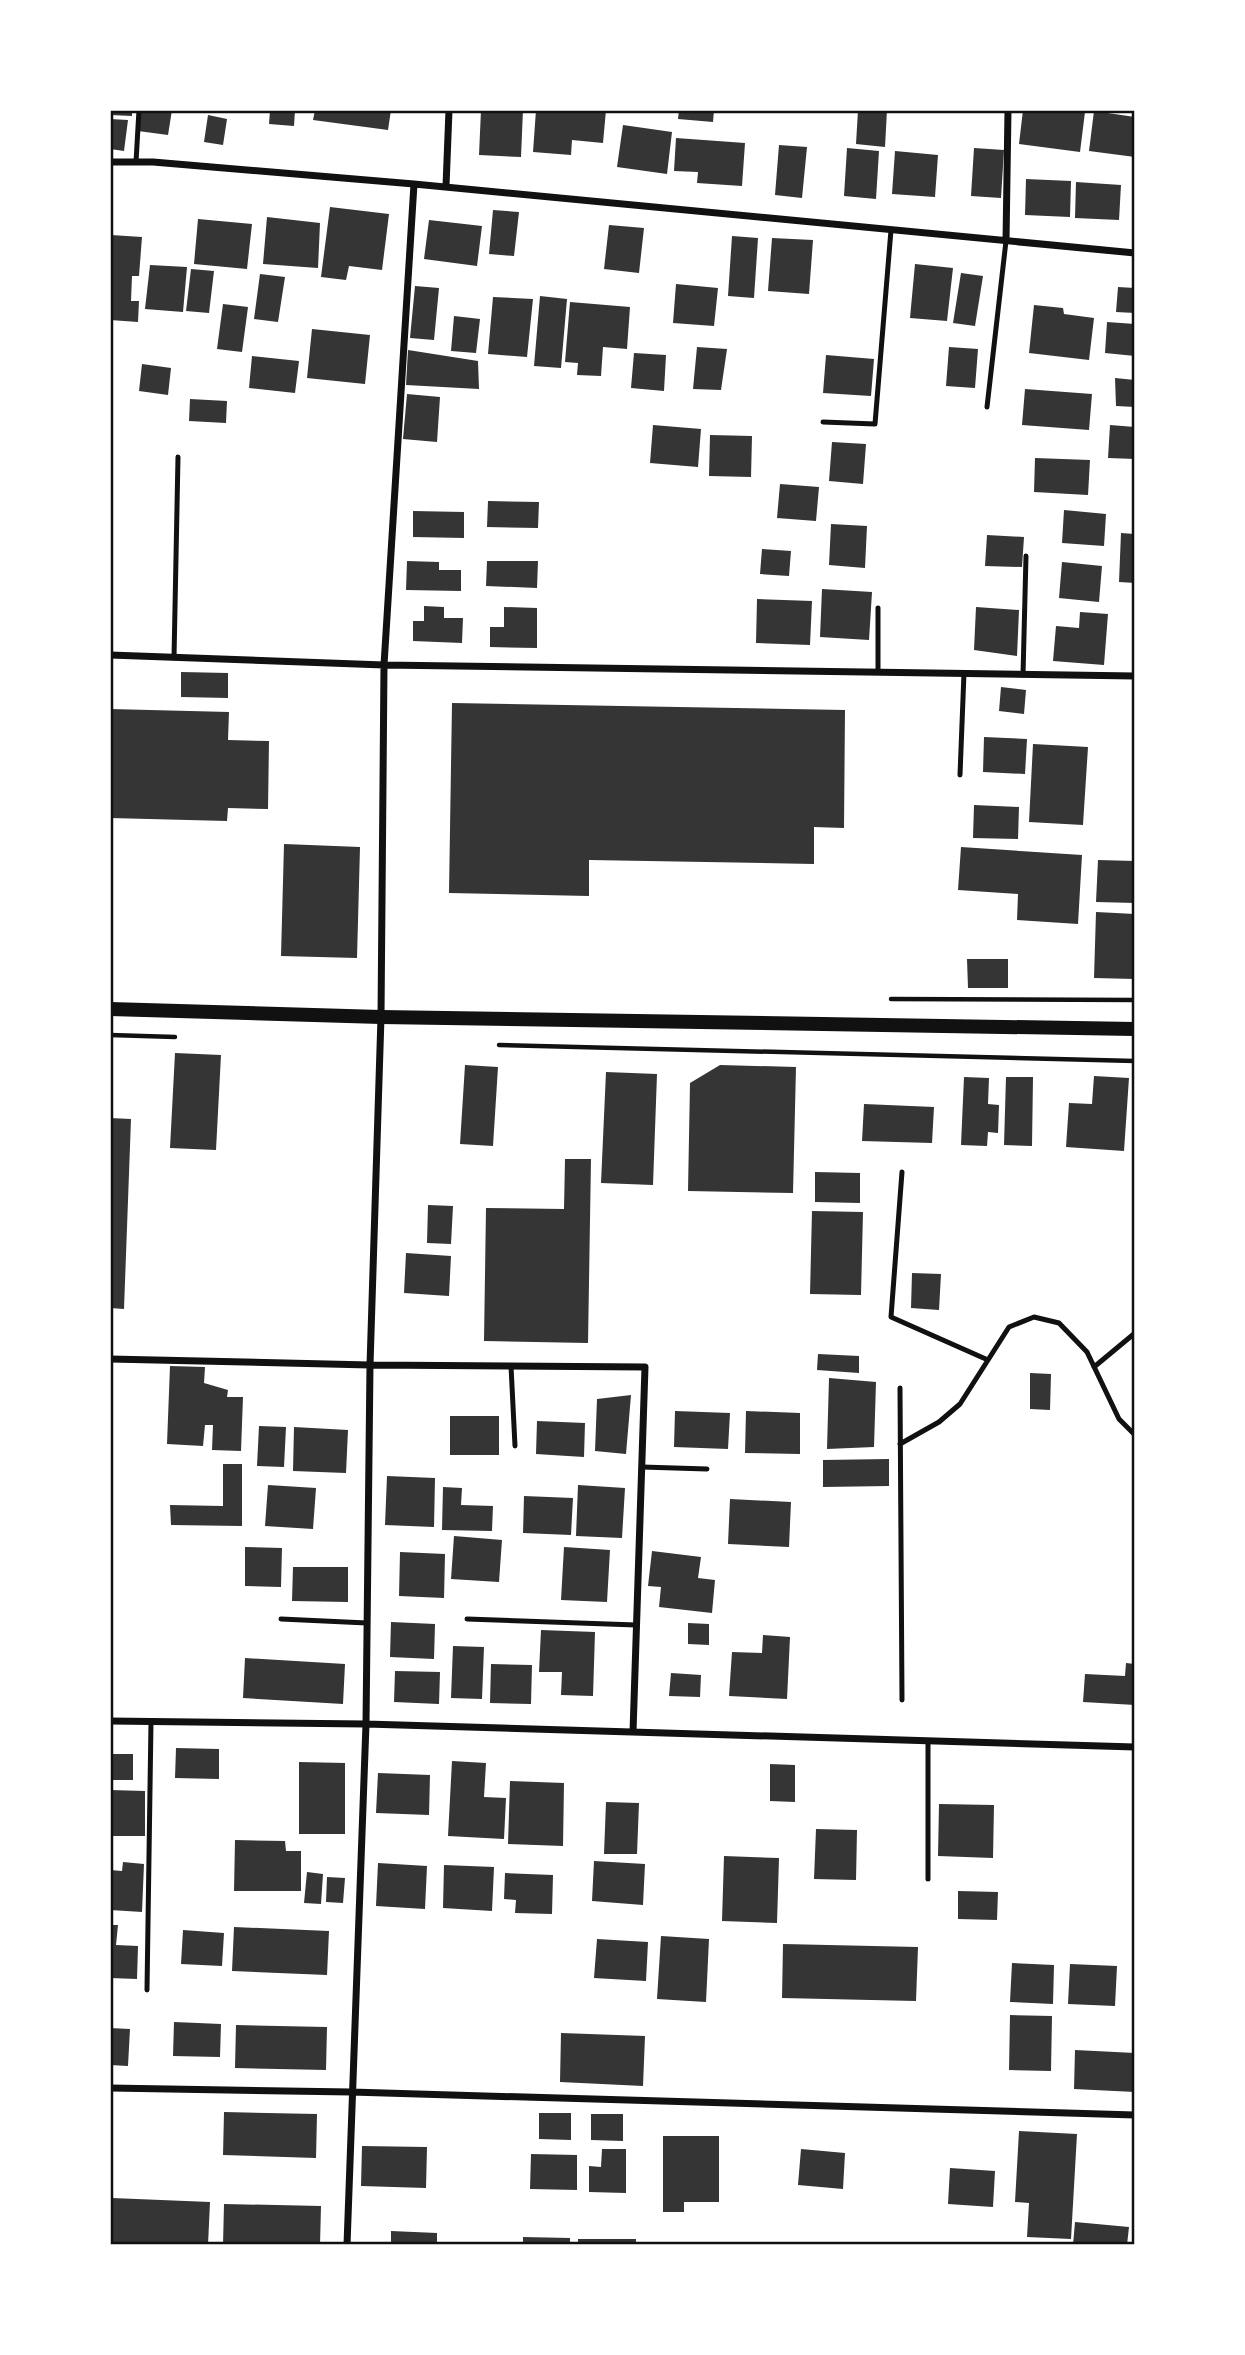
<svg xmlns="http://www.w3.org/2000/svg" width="1245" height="2355" font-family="Figtree,sans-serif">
	<rect width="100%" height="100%" fill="#fff"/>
	<path fill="#353535" d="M110 110H132V116L110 115Z
		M141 110H172L168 135 138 131Z
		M270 110H295L294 126 269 124Z
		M315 110H391L388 130 313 120Z
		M481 110H523L521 157 479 155Z
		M536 110H606L603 143 572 140 571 155 533 152Z
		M679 110H714L713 122 678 119Z
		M858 110H887L885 147 856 144Z
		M1023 110 1085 112 1080 152 1019 144Z
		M1094 111 1135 117V157L1089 151Z
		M208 115 227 119 223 145 204 142Z
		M110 119 128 120 124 151 110 149Z
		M623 125 672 132 667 174 617 167Z
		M676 138 745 143 742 186 697 183 698 172 674 171Z
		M779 145 807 147 802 198 775 195Z
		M847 148 879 151 876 199 844 196Z
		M974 148 1004 150 1001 198 971 196Z
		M895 151 938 155 935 197 892 194Z
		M1026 179 1071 181 1070 217 1025 215Z
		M1076 182 1121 185 1119 220 1075 218Z
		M330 207 389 214 382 270 349 266 346 280 321 277Z
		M493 210 519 212 514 256 489 254Z
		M267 217 320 223 318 268 263 264Z
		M198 219 252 224 247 269 194 264Z
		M429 220 482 226 477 266 424 259Z
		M609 225 644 228 639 273 604 269Z
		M111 235 142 237 139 276H132L131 301H139L138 322 110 320Z
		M732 236 758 238 754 298 728 296Z
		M772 238 813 240 809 294 768 291Z
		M915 264 953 268 947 321 910 318Z
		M150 265 187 267 183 312 145 309Z
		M191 269 214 271 209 313 186 311Z
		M961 273 983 276 975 326 953 323Z
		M260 274 285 277 278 322 254 319Z
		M676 284 718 288 714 326 673 323Z
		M415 286 439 288 434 340 410 338Z
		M1118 287 1135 288V313L1116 312Z
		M540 296 567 299 561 368 534 366Z
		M493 297 533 299 527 357 488 354Z
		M570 302 630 307 627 349 603 347 601 376 577 375 578 363 565 362Z
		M223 304 248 307 242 352 217 349Z
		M1034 305 1063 308 1064 314 1094 318 1089 360 1029 353Z
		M454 316 480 319 476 353 451 351Z
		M1107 322 1135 324V356L1105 353Z
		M312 329 370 335 365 384 307 378Z
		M697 347 727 349 721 390 693 389Z
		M949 347 978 349 975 388 946 386Z
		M408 350 478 361 479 389 406 385Z
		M634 353 666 355 664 391 631 388Z
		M826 355 874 359 871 396 823 393Z
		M252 356 299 361 295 393 249 388Z
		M142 364 171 368 168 395 139 391Z
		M1115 378 1135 380V407L1116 406Z
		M1025 389 1092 394 1089 430 1022 425Z
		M407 394 440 397 437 442 403 439Z
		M190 399 227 401 226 423 189 421Z
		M653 425 701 429 698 467 650 463Z
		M1110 425 1135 427V459L1108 458Z
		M710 435 752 436 751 477 709 476Z
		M832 442 866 444 863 484 829 481Z
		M1035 458 1090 460 1088 495 1034 492Z
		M780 484 819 487 816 521 777 518Z
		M488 501 539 502 538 528 487 527Z
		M1064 510 1106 514 1104 546 1062 543Z
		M413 511 464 512V538L413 537Z
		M831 524 867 526 865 568 829 565Z
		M1121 533 1135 534V583L1119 582Z
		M987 535 1024 537 1022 567 985 566Z
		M762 549 791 551 789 576 760 574Z
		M407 561 439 562V570H461V591L406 590Z
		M487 561H538L537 588 486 586Z
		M1062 562 1102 566 1099 602 1059 598Z
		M822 589 872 592 869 640 820 637Z
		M757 599 812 601 810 645 756 643Z
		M424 606 444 607V618H463L462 643 413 641V621H424Z
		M504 607 537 608V648L490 647V627H504Z
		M976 607 1019 610 1017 656 974 650Z
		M1080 612 1108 614 1104 665 1053 661 1056 626 1079 628Z
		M181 672 228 673V698L181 697Z
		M1001 687 1026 690 1024 714 999 711Z
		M452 703 845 710 844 828 814 827V864L589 860V896L449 893Z
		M110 709 229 712 228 740 269 741 268 809 228 808 227 821 110 818Z
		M984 737 1027 739 1025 774 983 772Z
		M1033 744 1088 747 1083 825 1029 822Z
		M974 805 1019 807 1018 839 973 838Z
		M284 844 360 847 357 958 281 956Z
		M961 847 1082 855 1078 924 1017 920 1018 894 958 890Z
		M1098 860 1135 861V903L1096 902Z
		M1096 912 1135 914V979L1094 978Z
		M967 959H1008V988H968Z
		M175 1053 221 1055 216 1150 170 1148Z
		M465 1065 498 1067 493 1146 460 1144Z
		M720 1065 796 1067 793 1193 688 1191 690 1083Z
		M606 1072 657 1074 653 1185 601 1183Z
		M1094 1076 1129 1078 1124 1151 1066 1147 1069 1103 1092 1104Z
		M964 1077 989 1078 988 1104 999 1105 998 1133 988 1132 987 1146 961 1145Z
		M1006 1077H1033L1032 1146 1004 1145Z
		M864 1104 934 1107 932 1143 862 1141Z
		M110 1118 131 1119 124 1309 110 1308Z
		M565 1159H591L588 1343 484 1341 486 1208 564 1209Z
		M815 1172 860 1173V1203L815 1202Z
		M428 1205 453 1206 451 1244 427 1243Z
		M812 1211 863 1212 861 1295 810 1294Z
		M406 1253 451 1256 449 1296 404 1293Z
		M912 1273 941 1274 939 1310 911 1308Z
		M818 1354 859 1356V1373L817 1370Z
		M170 1366 205 1367 204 1383 228 1390 227 1397H243L241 1451 212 1450 213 1425H205L203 1446 167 1444Z
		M1030 1373 1051 1374 1050 1410 1030 1409Z
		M829 1378 876 1382 874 1447 827 1449Z
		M631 1395 626 1454 595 1451 597 1399Z
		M675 1411 730 1413 728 1449 674 1447Z
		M746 1411 800 1413V1454L745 1453Z
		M450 1416H499V1455H450Z
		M537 1421 585 1423 584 1457 536 1454Z
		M259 1426 286 1427 284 1467 257 1466Z
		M294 1427 348 1430 346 1473 293 1471Z
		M889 1459V1486L823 1487V1460Z
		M223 1464H242V1526L171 1525 170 1505 223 1506Z
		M387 1476 435 1478 434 1527 385 1525Z
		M268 1485 316 1488 313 1529 265 1526Z
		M578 1485 625 1488 622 1538 576 1536Z
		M443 1487 462 1488 461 1505 493 1506 492 1531 442 1530Z
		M524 1496 573 1498 571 1535 523 1533Z
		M730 1499 791 1502 789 1547 728 1544Z
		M454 1536 502 1540 499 1582 451 1579Z
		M245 1547 282 1548 281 1587 245 1586Z
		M564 1547 610 1550 607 1602 561 1600Z
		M652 1551 701 1557 698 1578 715 1580 712 1613 659 1607 661 1587 648 1586Z
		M400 1552 445 1554 444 1598 399 1596Z
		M293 1567H348V1602L292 1601Z
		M391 1622 435 1624 434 1659 390 1657Z
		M688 1623 709 1624V1645L688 1644Z
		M541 1630 595 1632 593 1696 561 1695 562 1672H539Z
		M763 1635 790 1637 787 1699 729 1696 732 1652 762 1653Z
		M453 1646 484 1647 482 1699 451 1698Z
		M245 1658 345 1664 343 1704 243 1698Z
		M1126 1663 1135 1664V1705L1083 1702 1085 1674 1125 1676Z
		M491 1664 532 1665 531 1704 490 1703Z
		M395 1671 440 1672 439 1704 394 1702Z
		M671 1673 701 1675 700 1697 669 1696Z
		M176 1748 219 1749V1779L175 1778Z
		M110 1754H133V1780H110Z
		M452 1761 486 1763 484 1797 506 1798 504 1839 448 1836Z
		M299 1762 345 1763V1834H299Z
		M770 1764 795 1765V1802L770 1801Z
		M378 1773 430 1775 429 1815 376 1813Z
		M510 1781 564 1783 563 1846 508 1844Z
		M110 1790 145 1791V1836H110Z
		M606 1802 639 1803 637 1854H604Z
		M939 1804 994 1805 993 1858 938 1856Z
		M816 1829 857 1830 856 1880 814 1879Z
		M235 1840 285 1841 286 1851H301V1891H234Z
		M724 1856 779 1858 777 1923 722 1921Z
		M594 1861 645 1864 643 1905 592 1901Z
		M123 1862 144 1864 142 1912 110 1910V1870L122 1871Z
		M378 1863 427 1866 425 1909 376 1906Z
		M444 1865 494 1867 492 1911 443 1908Z
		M307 1872 323 1874 321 1904 304 1903Z
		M505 1873 553 1875 552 1914 515 1913 516 1900 504 1899Z
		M327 1877 345 1878 343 1903 326 1902Z
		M958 1891 998 1892 997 1920 958 1919Z
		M110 1925H118L116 1945 138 1946 137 1979 110 1978Z
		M234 1927 329 1931 327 1975 232 1971Z
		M183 1930 224 1933 222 1966 181 1964Z
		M661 1936 709 1939 706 2002 657 1999Z
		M597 1939 648 1942 646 1981 594 1978Z
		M783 1944 918 1947 916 2001 782 1998Z
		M1012 1963 1054 1965 1053 2004 1010 2002Z
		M1070 1964 1117 1966 1115 2006 1068 2004Z
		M1010 2015 1052 2016 1051 2071 1009 2070Z
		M174 2022 221 2024 220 2057 173 2056Z
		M236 2025 327 2027 326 2070 235 2068Z
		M110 2028 130 2029 128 2066 110 2065Z
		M561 2033 645 2036 643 2086 560 2082Z
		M1075 2050 1135 2053V2092L1074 2089Z
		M224 2112 317 2114 316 2158 223 2155Z
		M539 2113H571V2140L539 2139Z
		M591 2114H623V2141L591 2140Z
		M1019 2131 1077 2134 1071 2239 1027 2237 1029 2203 1015 2202Z
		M663 2136H719V2202H684V2212H663Z
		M362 2146 427 2147 426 2188 361 2186Z
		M602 2149H626V2193L589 2192V2166L601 2167Z
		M801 2149 845 2153 843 2189 798 2185Z
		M531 2154 577 2155V2190L530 2189Z
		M950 2168 995 2171 993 2207 948 2204Z
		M112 2198 210 2202 208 2245H110Z
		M224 2204 321 2206 320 2245H223Z
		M1075 2222 1129 2227 1127 2245H1073Z
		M391 2231 437 2233V2245H391Z
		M523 2237 570 2238V2245H523Z
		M578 2239H636V2245H578Z"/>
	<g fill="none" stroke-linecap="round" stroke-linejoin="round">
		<path stroke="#111" stroke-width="4.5" d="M891 999 1135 1000
			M110 1035 175 1037
			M499 1045 1135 1061"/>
		<path stroke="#111" stroke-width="5" d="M136 162 139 110
			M987 407 1006 241
			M823 422 875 424 891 230
			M878 608V672
			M174 658 178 457
			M1023 675 1026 556
			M960 775 964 673
			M902 1172 891 1317 988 1360
			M511 1366 515 1446
			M1094 1367 1135 1333
			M900 1388 902 1700
			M900 1444 939 1422 960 1404 1009 1327 1034 1317 1059 1323 1087 1352 1119 1419 1135 1435
			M642 1467 707 1469
			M281 1619 367 1623
			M467 1619 636 1625
			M928 1741V1879
			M147 1990 151 1722"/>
		<path stroke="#111" stroke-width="7" d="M110 162H153L414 184 1135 253
			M446 186 449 110
			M1006 241 1008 110
			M110 655 384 665 1135 676
			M110 1359 370 1365 645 1367 633 1732
			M110 1721 366 1724 1135 1747
			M110 2088 351 2092 1135 2115
			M347 2245 366 1724 370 1365 381 1017 384 665 414 184"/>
		<path stroke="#111" stroke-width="14" d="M110 1009 381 1017 1135 1029"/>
	</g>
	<rect width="1245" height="2355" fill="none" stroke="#ffffff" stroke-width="224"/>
	<rect x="112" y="112" width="1021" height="2131" fill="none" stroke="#111" stroke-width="2.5"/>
</svg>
